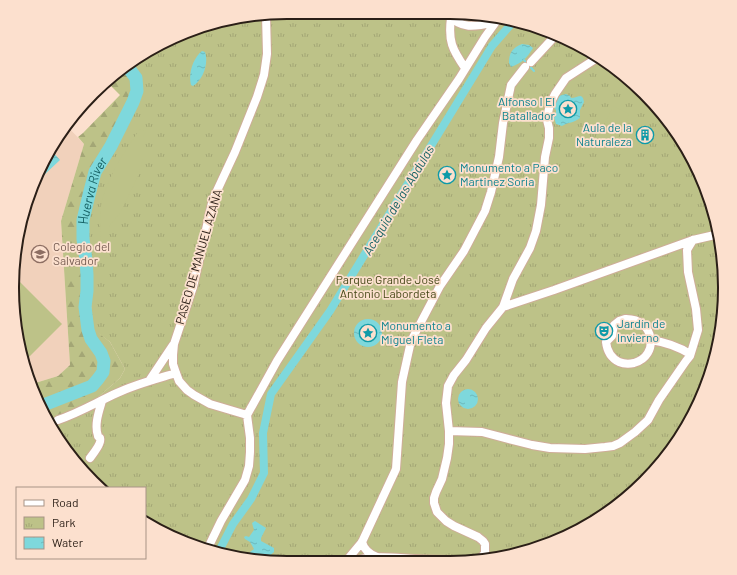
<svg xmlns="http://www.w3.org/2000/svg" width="737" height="575" font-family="Barlow,sans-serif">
	<defs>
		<pattern id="forest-firs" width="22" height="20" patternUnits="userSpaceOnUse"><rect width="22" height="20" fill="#bdc288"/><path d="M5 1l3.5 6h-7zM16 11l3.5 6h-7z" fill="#a3a675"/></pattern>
		<pattern id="park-tufts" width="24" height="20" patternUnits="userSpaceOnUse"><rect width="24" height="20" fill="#bdc288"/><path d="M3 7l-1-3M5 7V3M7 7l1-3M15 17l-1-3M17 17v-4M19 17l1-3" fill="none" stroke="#a3a675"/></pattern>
		<pattern id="water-ripples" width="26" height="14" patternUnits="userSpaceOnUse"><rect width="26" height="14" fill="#7ed8dc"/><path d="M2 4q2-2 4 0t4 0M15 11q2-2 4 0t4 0" fill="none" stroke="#6db9bc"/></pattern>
	</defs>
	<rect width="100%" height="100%" fill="#fce0ce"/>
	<path fill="#f1d1bb" d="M67 126 84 144 61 221 70 365 58 376 32 384 21 359 12 288 21 216 49 150Z"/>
	<path fill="url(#forest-firs)" d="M127 66 136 78 137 91 133 102 111 146 95 172 85 239 89 270 93 328 110 342 125 369 120 378 96 399 71 413 47 421 32 384 58 376 70 365 61 221 84 144 78 137 83 133 120 95 107 82Z"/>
	<path fill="url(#park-tufts)" d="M288 12 467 13 538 27 617 69 657 106 688 150 710 199 718 231 724 284V308L720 329 709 376 697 409 668 455 631 494 587 526 538 548 468 562 234 558 182 542 145 522V488H102L81 469 49 425 47 421 71 413 96 399 120 378 125 369 110 342 93 329 89 270 85 239 89 195 95 172 111 146 133 102 137 91 136 78 127 66 150 49 216 21Z"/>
	<path fill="#bdc288" d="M613 106 629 114 614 146 598 138Z
		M140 129 146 131 143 137V159L138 176 120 213 110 225 108 242 101 241C100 230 99 212 102 201 109 174 125 151 140 129Z
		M14 276 62 324 23 363 21 359 12 288Z"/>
	<path fill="url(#water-ripples)" d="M522 44 529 45 533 48C526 59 523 62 511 67L509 63C509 53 512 48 522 44Z
		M202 51 205 52C209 63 203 80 193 86L191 85C188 74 193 58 202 51Z
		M566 94 570 96 571 98C575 98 578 96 581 96L583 98 584 102 580 110V118C574 123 568 122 562 126L556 124 554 117 556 115V110L554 108 556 106C554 98 559 95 566 94Z
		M50 149 60 160 43 176 40 172Z
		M354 333a14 14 0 1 1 28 0a14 14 0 1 1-28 0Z
		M458 399a10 10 0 1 1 20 0a10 10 0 1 1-20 0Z
		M255 521 266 528 261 538V541L274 548V552L267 558H253L250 557V552L254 549 250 542 245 539 244 537 246 536 249 537 254 530 252 523Z"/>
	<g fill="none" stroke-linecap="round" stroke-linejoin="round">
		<path stroke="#7ed8dc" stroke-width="2" d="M524 60 534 71"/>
		<path stroke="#7ed8dc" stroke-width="8" d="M218 553 233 524 251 499 264 473 263 433 271 394 330 311 492 46 513 22"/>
		<path stroke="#7ed8dc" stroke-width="13" id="s1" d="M41 406 92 386 98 379 103 372 104 361 101 353 91 339 88 330 85 307 87 291V275L86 260 83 239V220L89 195 95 172 111 146 133 102 137 91 136 78 127 66"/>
		<defs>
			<path id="minor" d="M446 13C462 30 474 27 495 22V21
				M451 18C448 41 452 49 465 68
				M531 62 555 36
				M721 243 723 261
				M503 307 554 290 693 240 719 234
				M625 319C655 318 660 356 634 363 629 364 624 364 619 362 611 358 607 351 606 342L612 336 614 325 619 321Z
				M651 340C664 342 679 347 690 354
				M149 381 173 345
				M247 415 210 404 194 395 187 390 179 381 176 373 173 364V355L174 344 193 287 212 203 215 195 235 152 257 97 264 75 267 54 266 15
				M58 420C79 413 97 402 117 393 136 384 156 379 176 373
				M449 431 482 432 532 445 550 448 585 449 605 447 613 446 620 443 624 440 635 432 648 420 659 400 686 361 690 356 698 330 696 309 688 272 687 250 693 240
				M90 458C93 454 102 443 100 438 100 437 98 437 98 436 94 425 99 411 102 401
				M362 542C364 550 369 554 377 557
				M207 550 221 521 245 480 249 466 250 452V438L247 415 277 361 417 140 459 79 485 37 498 19
				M347 560 362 542 396 469 402 382 411 341 440 286 464 251 485 211 491 192 499 157 503 123 511 85 525 67
				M356 560C376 555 396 558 415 559 434 560 453 560 472 560L479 559 483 556 485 552V544L483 541 478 537 454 526 446 521 437 512 434 503V498L436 492 442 479 447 458 449 444V431L446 403 448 386 454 375 466 360 486 328 503 307 513 279 530 248 536 231 541 205 545 157 549 138V128L547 120 548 113 550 104 555 94 566 78 597 58"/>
		</defs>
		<use href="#minor" stroke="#cead98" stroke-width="10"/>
		<use href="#minor" stroke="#fff" stroke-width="8"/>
	</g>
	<defs>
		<symbol id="sight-ring" viewBox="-11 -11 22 22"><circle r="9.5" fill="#fce0ce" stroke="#0f9aa8" stroke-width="1.5"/><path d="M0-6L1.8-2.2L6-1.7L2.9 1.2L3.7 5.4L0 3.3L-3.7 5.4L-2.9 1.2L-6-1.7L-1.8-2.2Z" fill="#0f9aa8"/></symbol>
		<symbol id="building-ring" viewBox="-11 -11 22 22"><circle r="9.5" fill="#fce0ce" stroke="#0f9aa8" stroke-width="1.5"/><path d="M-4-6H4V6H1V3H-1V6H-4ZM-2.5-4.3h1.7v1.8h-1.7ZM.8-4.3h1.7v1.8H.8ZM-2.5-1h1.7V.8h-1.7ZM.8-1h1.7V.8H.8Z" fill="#0f9aa8"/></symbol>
		<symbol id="school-ring" viewBox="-11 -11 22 22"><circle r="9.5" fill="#fce0ce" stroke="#8d6e63" stroke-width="1.5"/><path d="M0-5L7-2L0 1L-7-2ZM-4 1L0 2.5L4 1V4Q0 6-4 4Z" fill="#8d6e63"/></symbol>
		<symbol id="theatre-ring" viewBox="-11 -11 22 22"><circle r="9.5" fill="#fce0ce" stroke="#0f9aa8" stroke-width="1.5"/><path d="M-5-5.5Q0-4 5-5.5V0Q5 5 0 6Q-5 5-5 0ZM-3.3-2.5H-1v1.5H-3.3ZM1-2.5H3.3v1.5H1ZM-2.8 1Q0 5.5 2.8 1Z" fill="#0f9aa8"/></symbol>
	</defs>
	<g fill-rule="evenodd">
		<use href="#sight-ring" x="558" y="99" width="20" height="20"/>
		<use href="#building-ring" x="635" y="125" width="20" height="20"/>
		<use href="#sight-ring" x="437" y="165" width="20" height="20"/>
		<use href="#school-ring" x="30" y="244" width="20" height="20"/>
		<use href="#theatre-ring" x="594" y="321" width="20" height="20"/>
		<use href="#sight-ring" x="358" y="323" width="20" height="20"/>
	</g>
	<g text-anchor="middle" stroke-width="3.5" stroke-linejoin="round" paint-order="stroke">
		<g font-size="12" fill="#0d838f" stroke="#fce0ce" text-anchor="start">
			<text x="555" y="106" text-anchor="end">Alfonso I El<tspan x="555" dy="14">Batallador</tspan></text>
			<text x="632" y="132" text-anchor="end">Aula de la<tspan x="632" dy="14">Naturaleza</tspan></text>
			<text x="460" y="172">Monumento a Paco<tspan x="460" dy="14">Martinez Soria</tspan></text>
			<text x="617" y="328">Jardín de<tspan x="617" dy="14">Invierno</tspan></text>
			<text x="381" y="330">Monumento a<tspan x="381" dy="14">Miguel Fleta</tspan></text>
		</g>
		<g font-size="12" fill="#785e54" stroke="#fce0ce" text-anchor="start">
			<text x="53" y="251">Colegio del<tspan x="53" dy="14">Salvador</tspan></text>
		</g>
		<g font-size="12" fill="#2b1f17" stroke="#fce0ce">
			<text transform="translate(199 257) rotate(-74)" y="4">PASEO DE MANUEL AZAÑA</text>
		</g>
		<g font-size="12" fill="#454817" stroke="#fce0ce">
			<text x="388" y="284">Parque Grande José<tspan x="388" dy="14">Antonio Labordeta</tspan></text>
		</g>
		<g font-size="13" font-style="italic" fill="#186366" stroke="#fce0ce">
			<text dy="5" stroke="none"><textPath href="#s1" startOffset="260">Huerva River</textPath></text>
			<text transform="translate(398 200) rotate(-59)" y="5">Acequia de las Abdulas</text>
		</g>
	</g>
	<path d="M0 0H737V575H0ZM287 19H450A268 268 0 0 1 718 287V288A268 268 0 0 1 450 556H287A268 268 0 0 1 19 288V287A268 268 0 0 1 287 19Z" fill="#fce0ce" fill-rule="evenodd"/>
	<path fill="none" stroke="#2b1f17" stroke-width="2" d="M287 19H450A268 268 0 0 1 718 287V288A268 268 0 0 1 450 556H287A268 268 0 0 1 19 288V287A268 268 0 0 1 287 19Z"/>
	<rect x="16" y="487" width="130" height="72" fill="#fce0ce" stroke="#a89385"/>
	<rect x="24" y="500" width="20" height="6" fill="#ffffff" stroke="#a89385"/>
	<text x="52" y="507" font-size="12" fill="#2b1f17">Road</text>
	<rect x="24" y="517" width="20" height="12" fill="url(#park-tufts)" stroke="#a89385"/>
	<text x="52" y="527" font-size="12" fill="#2b1f17">Park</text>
	<rect x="24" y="537" width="20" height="12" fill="url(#water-ripples)" stroke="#a89385"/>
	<text x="52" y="547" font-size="12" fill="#2b1f17">Water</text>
</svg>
